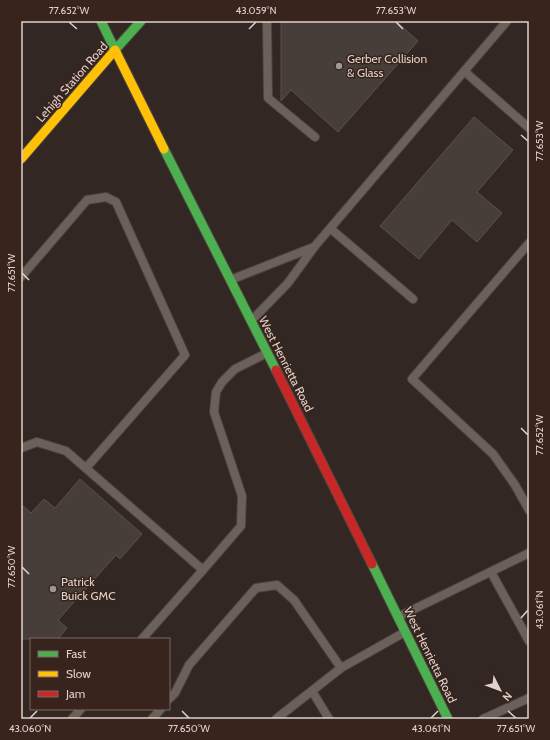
<svg xmlns="http://www.w3.org/2000/svg" width="550" height="740" font-family="Cabin,sans-serif">
	<rect width="100%" height="100%" fill="#322722"/>
	<path fill="#473d39" stroke="#5a514d" d="M281 21H396L418 41 338 132 291 90 281 101Z
		M474 117 513 150 477 192 502 213 477 242 452 220 419 259 380 226Z
		M80 479 142 534 120 559 116 555 58 620 67 628 58 639H21V504L31 513 44 499 55 508Z"/>
	<g fill="none" stroke-linecap="round" stroke-linejoin="round">
		<defs>
			<path id="lane" d="M267 21 268 98 315 137
				M464 71 529 128
				M331 229 413 299
				M529 243 412 379 493 454 515 485 529 510
				M21 277 87 200 106 197 116 202 185 355 86 468
				M230 280 314 247
				M252 320 288 283 315 246 507 21
				M21 448 37 442 66 451 203 570 241 526 242 496 214 412 216 392 222 382 235 369 265 354
				M491 572 529 641
				M400 616 529 553
				M142 639 203 570
				M312 691 329 719
				M169 699 175 693 189 665 256 588 277 585 294 600 341 668
				M72 719 81 709
				M152 719 161 709
				M276 719 341 668 405 632
				M483 719 529 698"/>
			<path id="fast" d="M101 21 115 50 141 21
				M164 149 276 370
				M372 564 448 719"/>
			<path id="slow" d="M21 159 115 50 164 149"/>
			<path id="jam" d="M276 370 372 564"/>
		</defs>
		<use href="#lane" stroke="#4c433f" stroke-width="10"/>
		<use href="#fast" stroke="#4c433f" stroke-width="11"/>
		<use href="#slow" stroke="#4c433f" stroke-width="11"/>
		<use href="#jam" stroke="#4c433f" stroke-width="11"/>
		<use href="#lane" stroke="#6c605b" stroke-width="8"/>
		<use href="#fast" stroke="#4caf50" stroke-width="9"/>
		<use href="#slow" stroke="#ffc107" stroke-width="9"/>
		<use href="#jam" stroke="#c62828" stroke-width="9"/>
	</g>
	<path fill="none" stroke="#dfd1cc" stroke-width="1.5" d="M69 22 77 29M396 22 403 29M249 29 256 22M521 135 528 141M22 273 29 280M521 428 528 435M22 567 29 574M521 618 528 610M182 711 189 718M508 711 516 718M30 718 37 711M431 718 438 711"/>
	<g fill="#a29690" stroke="#38241c" stroke-width="1.5">
		<circle cx="339" cy="66" r="4"/>
		<circle cx="53" cy="589" r="4"/>
	</g>
	<g text-anchor="middle" stroke-width="3" stroke-linejoin="round" paint-order="stroke">
		<g font-size="12" fill="#dfd1cc" stroke="#38241c" text-anchor="start">
			<text x="347" y="63">Gerber Collision<tspan x="347" dy="14">&amp; Glass</tspan></text>
			<text x="61" y="586">Patrick<tspan x="61" dy="14">Buick GMC</tspan></text>
		</g>
		<g font-size="12" fill="#dfd1cc" stroke="#38241c">
			<text transform="translate(72 82) rotate(-49)" y="4">Lehigh Station Road</text>
			<text transform="translate(286 364) rotate(63)" y="4">West Henrietta Road</text>
			<text transform="translate(430 655) rotate(64)" y="4">West Henrietta Road</text>
		</g>
	</g>
	<rect width="550" height="740" fill="none" stroke="#38241c" stroke-width="44"/>
	<rect x="30" y="638" width="140" height="72" fill="#38241c" stroke="#7b6962"/>
	<rect x="38" y="651" width="20" height="6" fill="#4caf50" stroke="#7b6962"/>
	<text x="66" y="658" font-size="12" fill="#dfd1cc">Fast</text>
	<rect x="38" y="671" width="20" height="6" fill="#ffc107" stroke="#7b6962"/>
	<text x="66" y="678" font-size="12" fill="#dfd1cc">Slow</text>
	<rect x="38" y="691" width="20" height="6" fill="#c62828" stroke="#7b6962"/>
	<text x="66" y="698" font-size="12" fill="#dfd1cc">Jam</text>
	<g transform="translate(500 690) rotate(132)" stroke="#38241c" stroke-width="3" paint-order="stroke">
	<path d="M0-3L7 15L0 10L-7 15Z" fill="#dfd1cc"/>
	<text y="-6" font-size="11" font-weight="bold" text-anchor="middle" fill="#dfd1cc">N</text>
	</g>
	<rect x="22" y="22" width="506" height="696" fill="none" stroke="#dfd1cc" stroke-width="1.5"/>
	<g font-size="10" text-anchor="middle" fill="#dfd1cc">
		<text x="69" y="14">77.652°W</text>
		<text x="256" y="14">43.059°N</text>
		<text x="396" y="14">77.653°W</text>
		<text transform="translate(539 141) rotate(-90)" y="4">77.653°W</text>
		<text transform="translate(11 273) rotate(-90)" y="4">77.651°W</text>
		<text transform="translate(539 435) rotate(-90)" y="4">77.652°W</text>
		<text transform="translate(11 567) rotate(-90)" y="4">77.650°W</text>
		<text transform="translate(539 610) rotate(-90)" y="4">43.061°N</text>
		<text x="30" y="732">43.060°N</text>
		<text x="189" y="732">77.650°W</text>
		<text x="431" y="732">43.061°N</text>
		<text x="516" y="732">77.651°W</text>
	</g>
</svg>
